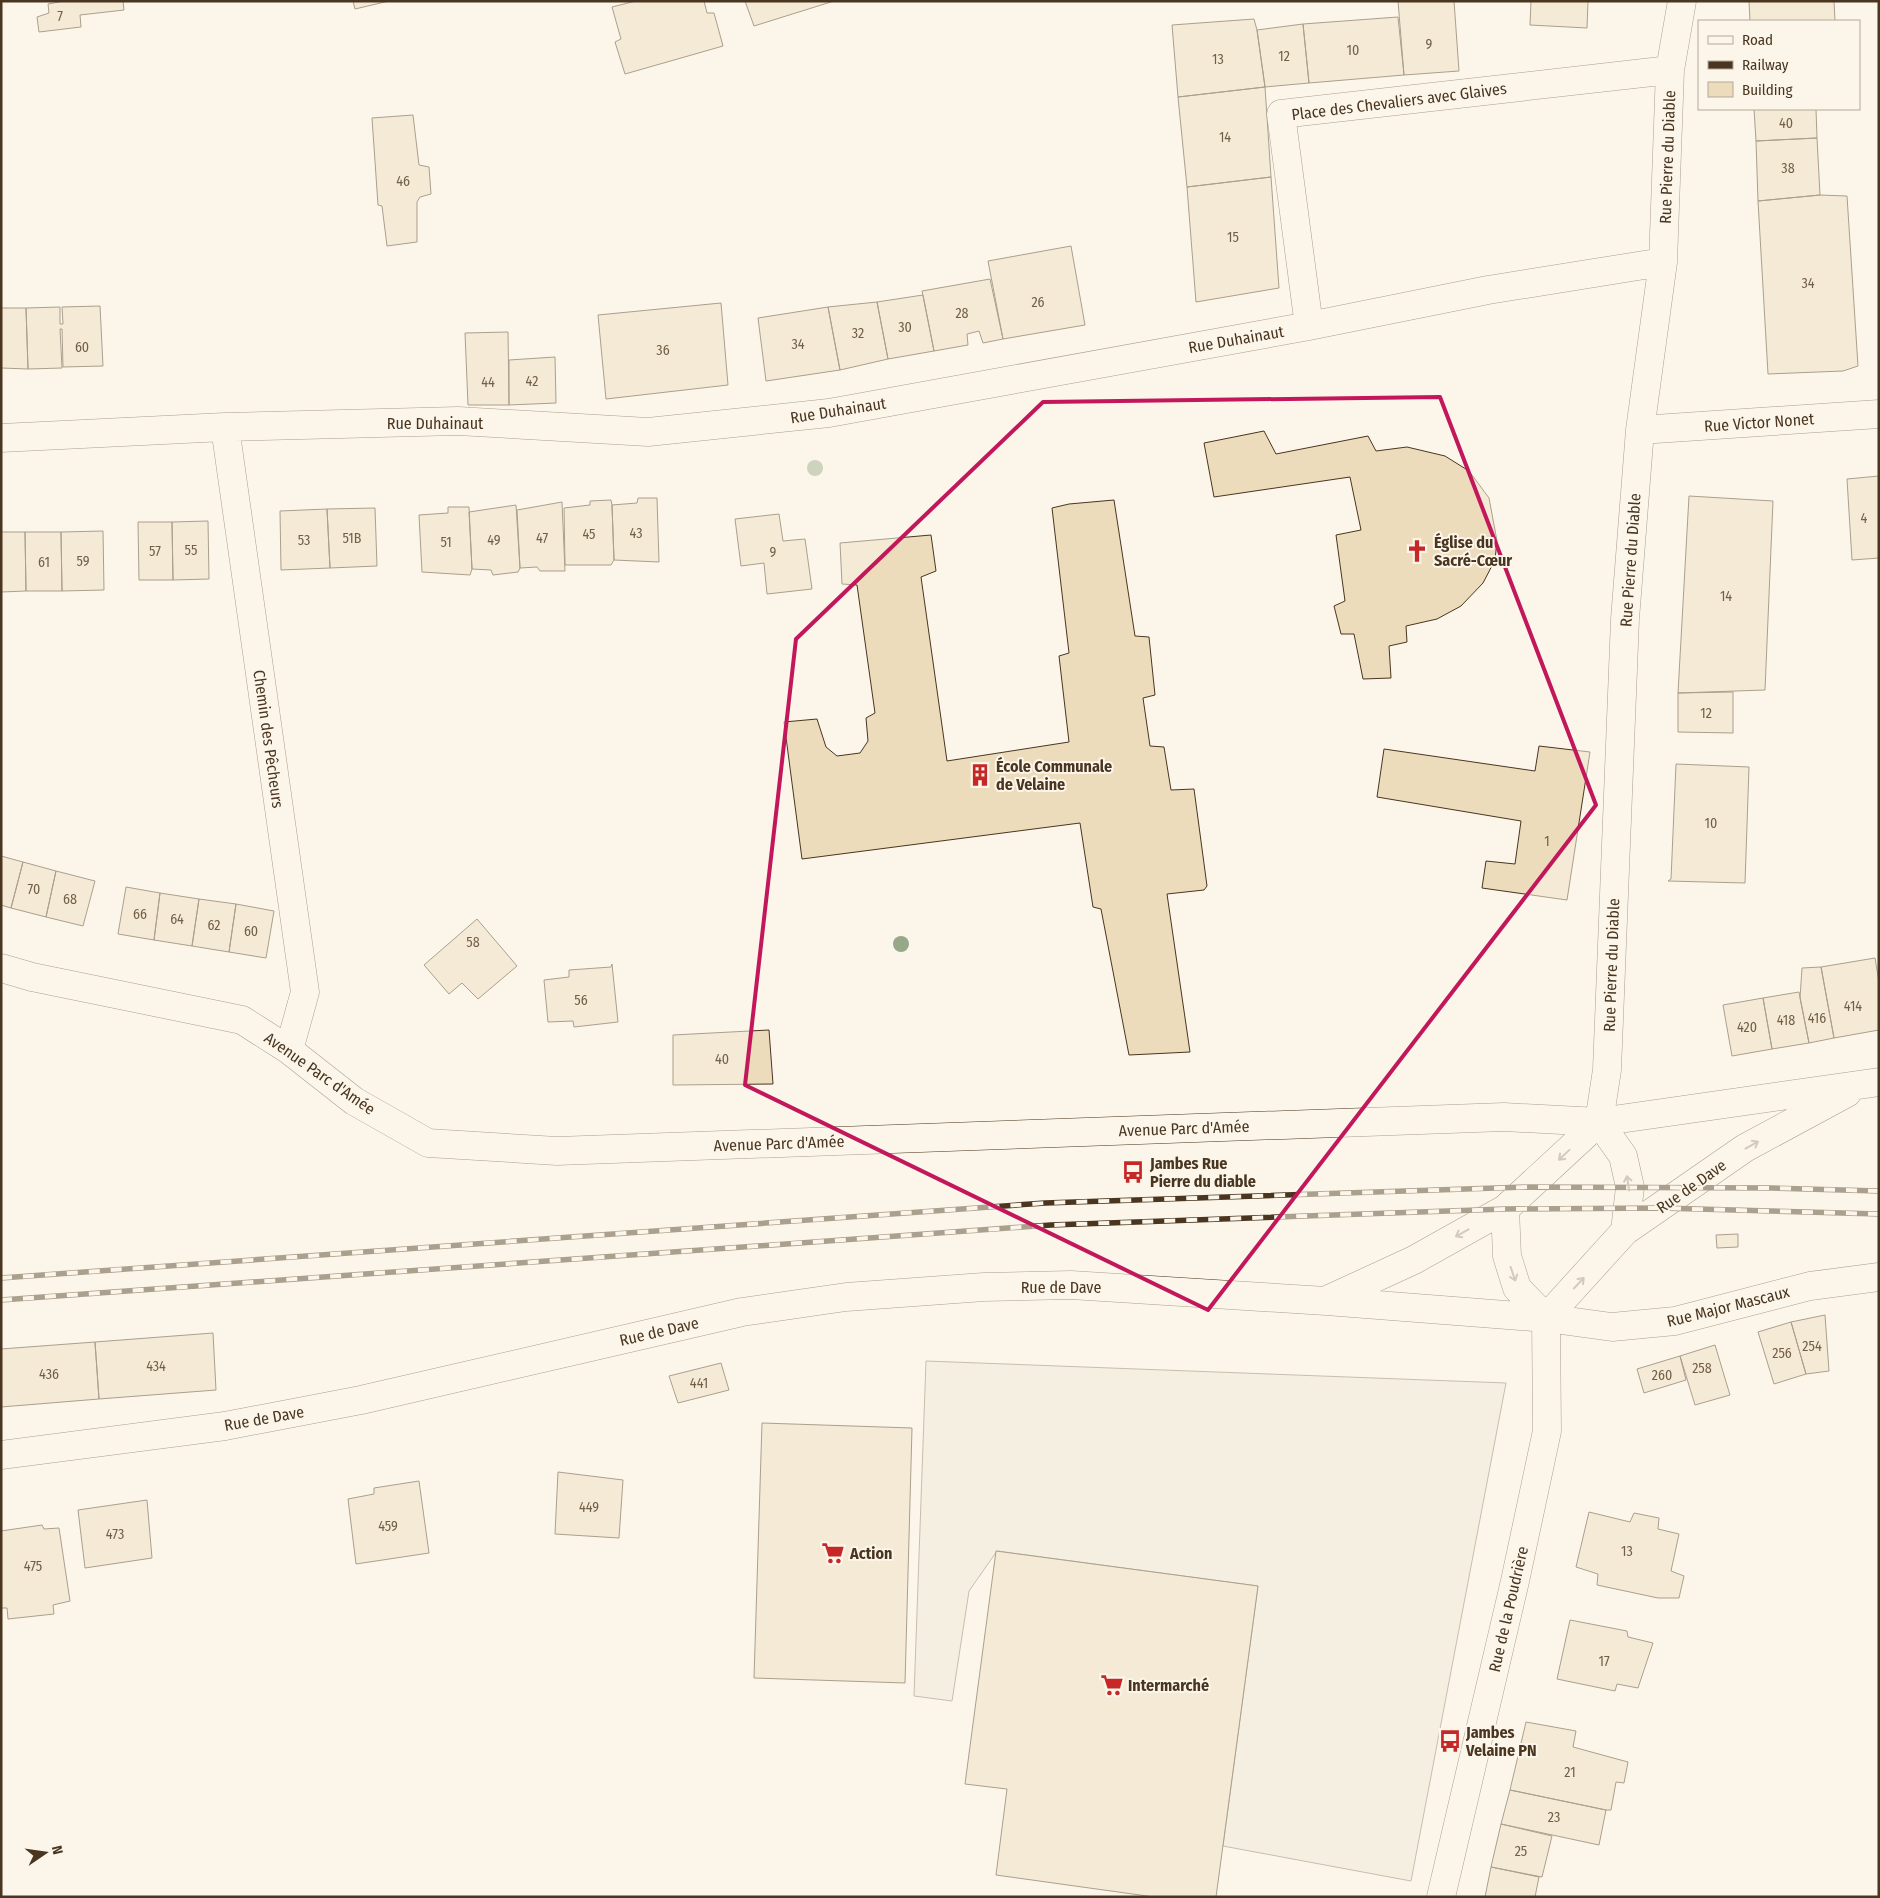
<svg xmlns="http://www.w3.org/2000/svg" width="1880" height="1898" font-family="'Fira Sans Condensed',sans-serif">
	<rect width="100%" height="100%" fill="#fbf6e9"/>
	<path fill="#ede7d9" stroke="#887966" d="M926 1361 1506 1383 1411 1881 1223 1846 1258 1586 997 1551 969 1591 952 1701 914 1696Z"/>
	<path fill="#ecdcbc" stroke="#4a3520" d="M64 1H123L124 10 80 15 81 27 39 32 37 17 49 13 48 4Z
		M353 1H389L355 9Z
		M636 1H704L707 13H714L723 46 625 74 615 42 621 39 612 7Z
		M745 1H834L754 26Z
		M1398 1H1454L1459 71 1404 75Z
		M1531 1H1588L1587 28 1530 25Z
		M1749 1H1834L1835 21H1750Z
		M1398 17 1404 75 1309 83 1303 24Z
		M1254 19 1257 30 1265 87 1178 97 1172 25Z
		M1303 24 1309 83 1265 87 1257 30Z
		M1265 87 1271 177 1187 187 1178 97Z
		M1754 109H1816L1817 138 1756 141Z
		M413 115 419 165 429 167 431 194 420 197 417 202V242L387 246 382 206 378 205 372 118Z
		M1817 138 1820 195 1758 201 1756 141Z
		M1271 177 1279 288 1196 302 1187 187Z
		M1820 195 1847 196 1858 366 1843 371 1768 374 1758 201Z
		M1071 246 1085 325 1003 339 988 261Z
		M990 279 1003 339 983 343 979 331 967 334 968 345 934 351 922 291Z
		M923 295 934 351 888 359 877 302Z
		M877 302 888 359 840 370 828 307Z
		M721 303 728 385 606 399 598 315Z
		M100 306 103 366 63 367 62 329H60L62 368 28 369 26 308 60 307V324H63L62 307Z
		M828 307 840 370 766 381 758 318Z
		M1 308H26L28 369 1 368Z
		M508 332 509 405H468L465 333Z
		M555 357 556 403 509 405V360Z
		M1264 431 1276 454 1368 436 1376 451 1407 447 1445 456 1469 471 1489 498 1497 541 1495 560 1483 583 1461 606 1437 619 1406 626 1407 642 1389 646 1391 678 1363 679 1354 634H1341L1334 606 1345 601 1336 535 1361 530 1350 477 1214 497 1204 443Z
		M1879 476V558L1852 560 1847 479Z
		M1689 496 1773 501 1765 690 1678 693Z
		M638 498H657L659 562 614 560 612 505 637 503Z
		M611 500 612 505 614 560 611 565H565L564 508 590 505V501Z
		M1114 500 1135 636 1149 637 1155 695 1143 698 1150 746 1164 747 1171 790 1194 789 1207 886 1204 890 1167 894 1190 1052 1129 1055 1101 909 1093 907 1080 823 802 859 784 722 817 719 826 747 837 756 860 753 868 741 866 718 875 713 857 585 842 584 840 543 931 535 936 571 921 577 947 761 1069 742 1059 656 1069 653 1052 508 1069 504Z
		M562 502 565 571H540L537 567 520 568 517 510Z
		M516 505 520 568 518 572 493 575 491 570 472 569 469 512Z
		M448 507H469L472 569 470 575 422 572 419 515 448 513Z
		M375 508 377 566 330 568 327 509Z
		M327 509 330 568 281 570 280 511Z
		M779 514 783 541 805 539 812 589 767 594 764 563 741 566 735 519Z
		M208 521 209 579 173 580 172 522Z
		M138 522H172L173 580H139Z
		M103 531 104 590 62 591 61 532Z
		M1 532H25L26 591 1 592Z
		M25 532H61L62 591H26Z
		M1733 692V733L1678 732V693Z
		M1539 746 1590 752 1567 900 1482 888 1486 861 1515 864 1521 821 1377 797 1384 749 1535 771Z
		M1676 764 1749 767 1745 883 1668 881 1671 879Z
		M1 856 23 862 11 908 1 905Z
		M23 862 56 871 46 917 11 908Z
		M56 871 95 881 83 926 46 917Z
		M126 887 160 893 154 940 118 934Z
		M160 893 199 899 192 946 154 940Z
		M199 899 236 904 229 952 192 946Z
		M236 904 274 911 266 958 229 952Z
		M477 919 517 966 478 999 462 983 449 994 424 965Z
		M1875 958 1879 982V1030L1834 1038 1821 967Z
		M612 964 618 1022 574 1027 573 1021 548 1022 544 980 569 977V970L611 967Z
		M1821 967 1834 1038 1809 1043 1800 998 1802 968Z
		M1799 992 1809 1043 1772 1049 1763 998Z
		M1763 998 1772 1049 1732 1056 1723 1005Z
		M769 1030 773 1084 673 1085V1035Z
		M1738 1234V1247L1717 1248 1716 1235Z
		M1825 1315 1829 1371 1806 1374 1791 1322Z
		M1791 1322 1806 1374 1774 1384 1758 1332Z
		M213 1333 216 1390 99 1399 95 1342Z
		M95 1342 99 1399 1 1407V1349Z
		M1715 1345 1730 1395 1695 1405 1680 1356Z
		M1680 1356 1686 1380 1644 1393 1637 1369Z
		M721 1363 729 1390 678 1403 669 1376Z
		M762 1423 912 1428 905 1683 754 1678Z
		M558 1472 623 1480 619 1538 555 1534Z
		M419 1481 429 1553 356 1564 348 1499 374 1494V1488Z
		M147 1500 152 1558 85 1568 78 1510Z
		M1589 1512 1630 1522 1634 1513 1659 1518 1658 1529 1679 1534 1671 1571 1684 1576 1679 1598H1658L1597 1585 1598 1574 1576 1567Z
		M42 1525 44 1529 59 1528 70 1601 53 1605 54 1614 8 1619 7 1608H1V1531Z
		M996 1551 1258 1586 1216 1897H1154L996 1875 1007 1789 965 1784Z
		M1570 1620 1627 1631 1628 1637 1653 1643 1638 1688 1617 1684 1615 1691 1557 1679Z
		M1526 1722 1576 1731 1573 1747 1628 1762 1624 1783 1616 1782 1611 1810H1606L1510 1790Z
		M1510 1790 1606 1810 1599 1845 1501 1824Z
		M1501 1824 1552 1836 1542 1877 1491 1867Z
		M1491 1867 1539 1877 1535 1897H1485Z"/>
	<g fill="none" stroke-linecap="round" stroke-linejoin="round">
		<defs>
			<path id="minor" d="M1309 326 1281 114 1670 70
				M225 427 305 992 289 1050
				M1640 430 1879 414
				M1 438 225 427 458 421 648 432 829 413 1309 326 1488 290 1663 262
				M1 968 32 977 242 1020 289 1050 354 1101 428 1143 557 1151 1504 1117 1599 1122 1607 1070 1625 619 1640 430 1663 262 1670 70 1682 1
				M1441 1897 1515 1581 1547 1431 1546 1318 1612 1327 1675 1321 1810 1286 1879 1277"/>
			<path id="secondary" d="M1599 1122 1623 1156 1630 1187 1625 1231
				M1505 1209 1507 1256 1517 1288 1546 1318
				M1327 1300 1414 1260 1505 1209 1599 1122 1879 1082
				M1546 1318 1625 1231 1745 1148 1847 1093
				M1 1455 225 1426 361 1400 742 1312 846 1297 984 1287 1071 1285 1326 1301 1546 1318"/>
		</defs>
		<use href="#minor" stroke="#4a3520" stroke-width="29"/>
		<use href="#secondary" stroke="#4a3520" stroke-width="29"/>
		<use href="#minor" stroke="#fbf6e9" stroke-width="28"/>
		<use href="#secondary" stroke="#fbf6e9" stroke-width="28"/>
		<defs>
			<path id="rail" d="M1 1278 1045 1203 1529 1187 1772 1188 1879 1191
				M1 1300 1051 1225 1505 1209 1660 1208 1879 1214"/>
		</defs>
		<use href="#rail" stroke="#4a3520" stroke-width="5.5"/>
		<use href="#rail" stroke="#fbf6e9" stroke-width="4" stroke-dasharray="11" stroke-linecap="butt"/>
	</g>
	<g fill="#96a887">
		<circle cx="815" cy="468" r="8"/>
		<circle cx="901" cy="944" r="8"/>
	</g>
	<defs><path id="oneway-shaft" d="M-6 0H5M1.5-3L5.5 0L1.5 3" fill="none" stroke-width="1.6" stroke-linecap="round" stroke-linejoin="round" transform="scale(1.25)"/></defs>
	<g stroke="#a29684">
		<use href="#oneway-shaft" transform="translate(1752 1145) rotate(-29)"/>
		<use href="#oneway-shaft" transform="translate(1564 1155) rotate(137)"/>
		<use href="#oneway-shaft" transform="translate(1628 1183) rotate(-99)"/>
		<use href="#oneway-shaft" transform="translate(1462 1233) rotate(151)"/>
		<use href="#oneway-shaft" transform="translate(1513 1274) rotate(71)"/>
		<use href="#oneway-shaft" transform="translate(1579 1283) rotate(-47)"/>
	</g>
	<path d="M0 0H1880V1898H0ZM1440 397 1596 805 1208 1310 745 1085 796 639 1043 402Z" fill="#fbf6e9" fill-opacity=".55" fill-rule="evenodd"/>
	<path fill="none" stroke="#c2185b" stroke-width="4" stroke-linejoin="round" d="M1440 397 1596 805 1208 1310 745 1085 796 639 1043 402Z"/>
	<defs>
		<symbol id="church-bare" viewBox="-9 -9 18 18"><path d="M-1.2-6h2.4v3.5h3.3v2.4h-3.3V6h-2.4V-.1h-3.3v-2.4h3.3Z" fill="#c62828" stroke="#fbf6e9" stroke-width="2.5" paint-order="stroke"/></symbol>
		<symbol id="building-bare" viewBox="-9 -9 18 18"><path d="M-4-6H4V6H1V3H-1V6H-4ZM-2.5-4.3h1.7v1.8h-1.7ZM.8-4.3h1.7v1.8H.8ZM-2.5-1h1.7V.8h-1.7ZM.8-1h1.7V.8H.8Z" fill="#c62828" stroke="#fbf6e9" stroke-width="2.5" paint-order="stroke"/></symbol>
		<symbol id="bus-bare" viewBox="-9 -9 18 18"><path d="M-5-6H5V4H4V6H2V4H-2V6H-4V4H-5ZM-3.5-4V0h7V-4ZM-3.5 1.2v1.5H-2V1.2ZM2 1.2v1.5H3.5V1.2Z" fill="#c62828" stroke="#fbf6e9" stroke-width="2.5" paint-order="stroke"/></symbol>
		<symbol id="supermarket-bare" viewBox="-9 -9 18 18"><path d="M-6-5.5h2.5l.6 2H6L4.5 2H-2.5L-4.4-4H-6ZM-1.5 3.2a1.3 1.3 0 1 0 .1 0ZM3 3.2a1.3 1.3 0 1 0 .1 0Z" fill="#c62828" stroke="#fbf6e9" stroke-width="2.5" paint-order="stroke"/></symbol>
	</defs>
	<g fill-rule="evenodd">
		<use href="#church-bare" x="1401" y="535" width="32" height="32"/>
		<use href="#building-bare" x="964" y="759" width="32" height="32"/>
		<use href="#bus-bare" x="1117" y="1156" width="32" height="32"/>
		<use href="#supermarket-bare" x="817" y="1537" width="32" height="32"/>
		<use href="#supermarket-bare" x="1096" y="1669" width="32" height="32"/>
		<use href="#bus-bare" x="1434" y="1725" width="32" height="32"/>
	</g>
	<g text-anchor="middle" stroke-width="4" stroke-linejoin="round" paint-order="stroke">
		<g font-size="14" fill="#725f47">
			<text x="60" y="21">7</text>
			<text x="1429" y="49">9</text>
			<text x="1353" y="55">10</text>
			<text x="1284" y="61">12</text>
			<text x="1218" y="64">13</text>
			<text x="1786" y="128">40</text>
			<text x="1225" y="142">14</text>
			<text x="1788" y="173">38</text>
			<text x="403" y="186">46</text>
			<text x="1233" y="242">15</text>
			<text x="1808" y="288">34</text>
			<text x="1038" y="307">26</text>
			<text x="962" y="318">28</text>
			<text x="905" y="332">30</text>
			<text x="858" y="338">32</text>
			<text x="798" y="349">34</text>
			<text x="82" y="352">60</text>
			<text x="663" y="355">36</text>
			<text x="532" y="386">42</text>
			<text x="488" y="387">44</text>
			<text x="1864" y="523">4</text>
			<text x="636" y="538">43</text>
			<text x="589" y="539">45</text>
			<text x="352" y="543">51B</text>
			<text x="542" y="543">47</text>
			<text x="304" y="545">53</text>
			<text x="494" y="545">49</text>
			<text x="446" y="547">51</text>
			<text x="191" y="555">55</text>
			<text x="155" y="556">57</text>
			<text x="773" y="557">9</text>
			<text x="83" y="566">59</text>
			<text x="44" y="567">61</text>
			<text x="1726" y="601">14</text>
			<text x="1706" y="718">12</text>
			<text x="1711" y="828">10</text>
			<text x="1547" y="846">1</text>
			<text x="34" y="894">70</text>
			<text x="70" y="904">68</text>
			<text x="140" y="919">66</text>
			<text x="177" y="924">64</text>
			<text x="214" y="930">62</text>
			<text x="251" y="936">60</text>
			<text x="473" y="947">58</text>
			<text x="581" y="1005">56</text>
			<text x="1853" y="1011">414</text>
			<text x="1817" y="1023">416</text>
			<text x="1786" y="1025">418</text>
			<text x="1747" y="1032">420</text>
			<text x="722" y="1064">40</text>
			<text x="1812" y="1351">254</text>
			<text x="1782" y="1358">256</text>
			<text x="156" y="1371">434</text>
			<text x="1702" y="1373">258</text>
			<text x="49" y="1379">436</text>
			<text x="1662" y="1380">260</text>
			<text x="699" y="1388">441</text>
			<text x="589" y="1512">449</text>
			<text x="388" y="1531">459</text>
			<text x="115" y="1539">473</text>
			<text x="1627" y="1556">13</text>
			<text x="33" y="1571">475</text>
			<text x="1604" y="1666">17</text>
			<text x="1570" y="1777">21</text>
			<text x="1554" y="1822">23</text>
			<text x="1521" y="1856">25</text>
		</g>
		<g font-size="16" fill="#4a3520" stroke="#fbf6e9">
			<text transform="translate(1399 101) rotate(-7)" y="6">Place des Chevaliers avec Glaives</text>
			<text transform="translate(1667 157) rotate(-88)" y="6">Rue Pierre du Diable</text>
			<text transform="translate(1236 339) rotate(-10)" y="6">Rue Duhainaut</text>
			<text transform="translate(838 410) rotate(-9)" y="6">Rue Duhainaut</text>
			<text transform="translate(1759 422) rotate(-4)" y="6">Rue Victor Nonet</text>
			<text x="435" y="429">Rue Duhainaut</text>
			<text transform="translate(1630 560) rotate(-86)" y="6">Rue Pierre du Diable</text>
			<text transform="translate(269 739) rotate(82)" y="6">Chemin des Pêcheurs</text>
			<text transform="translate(1611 965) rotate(-88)" y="6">Rue Pierre du Diable</text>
			<text transform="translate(320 1073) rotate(35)" y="6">Avenue Parc d'Amée</text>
			<text transform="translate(1184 1128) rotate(-2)" y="6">Avenue Parc d'Amée</text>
			<text transform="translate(779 1143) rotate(-2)" y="6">Avenue Parc d'Amée</text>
			<text transform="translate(1691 1186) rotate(-35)" y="6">Rue de Dave</text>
			<text x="1061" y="1293">Rue de Dave</text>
			<text transform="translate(1728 1306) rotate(-14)" y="6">Rue Major Mascaux</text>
			<text transform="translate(659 1331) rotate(-13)" y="6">Rue de Dave</text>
			<text transform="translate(264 1418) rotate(-10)" y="6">Rue de Dave</text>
			<text transform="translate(1508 1609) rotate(-77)" y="6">Rue de la Poudrière</text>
		</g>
		<g font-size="16" font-weight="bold" fill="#4a3520" stroke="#fbf6e9" text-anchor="start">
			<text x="1434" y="548">Église du<tspan x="1434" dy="18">Sacré-Cœur</tspan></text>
			<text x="996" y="772">École Communale<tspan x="996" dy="18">de Velaine</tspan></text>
			<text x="1150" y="1169">Jambes Rue<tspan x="1150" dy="18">Pierre du diable</tspan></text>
			<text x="850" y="1559">Action</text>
			<text x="1128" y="1691">Intermarché</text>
			<text x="1466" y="1738">Jambes<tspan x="1466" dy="18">Velaine PN</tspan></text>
		</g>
	</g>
	<rect width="1880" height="1898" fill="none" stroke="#4a3520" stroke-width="5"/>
	<rect x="1698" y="20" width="162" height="90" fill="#fbf6e9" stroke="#b4a999"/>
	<rect x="1708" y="36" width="25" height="8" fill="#fbf6e9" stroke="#b4a999"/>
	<text x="1742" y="45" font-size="15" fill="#4a3520">Road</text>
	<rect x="1708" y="61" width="25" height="8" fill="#4a3520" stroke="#b4a999"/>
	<text x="1742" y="70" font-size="15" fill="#4a3520">Railway</text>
	<rect x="1708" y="82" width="25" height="15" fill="#ecdcbc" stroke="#b4a999"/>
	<text x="1742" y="95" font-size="15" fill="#4a3520">Building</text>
	<g transform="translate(45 1853) rotate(77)" stroke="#fbf6e9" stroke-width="4" paint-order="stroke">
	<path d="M0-4L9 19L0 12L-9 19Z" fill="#4a3520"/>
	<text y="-8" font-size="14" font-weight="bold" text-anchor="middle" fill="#4a3520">N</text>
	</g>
</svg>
